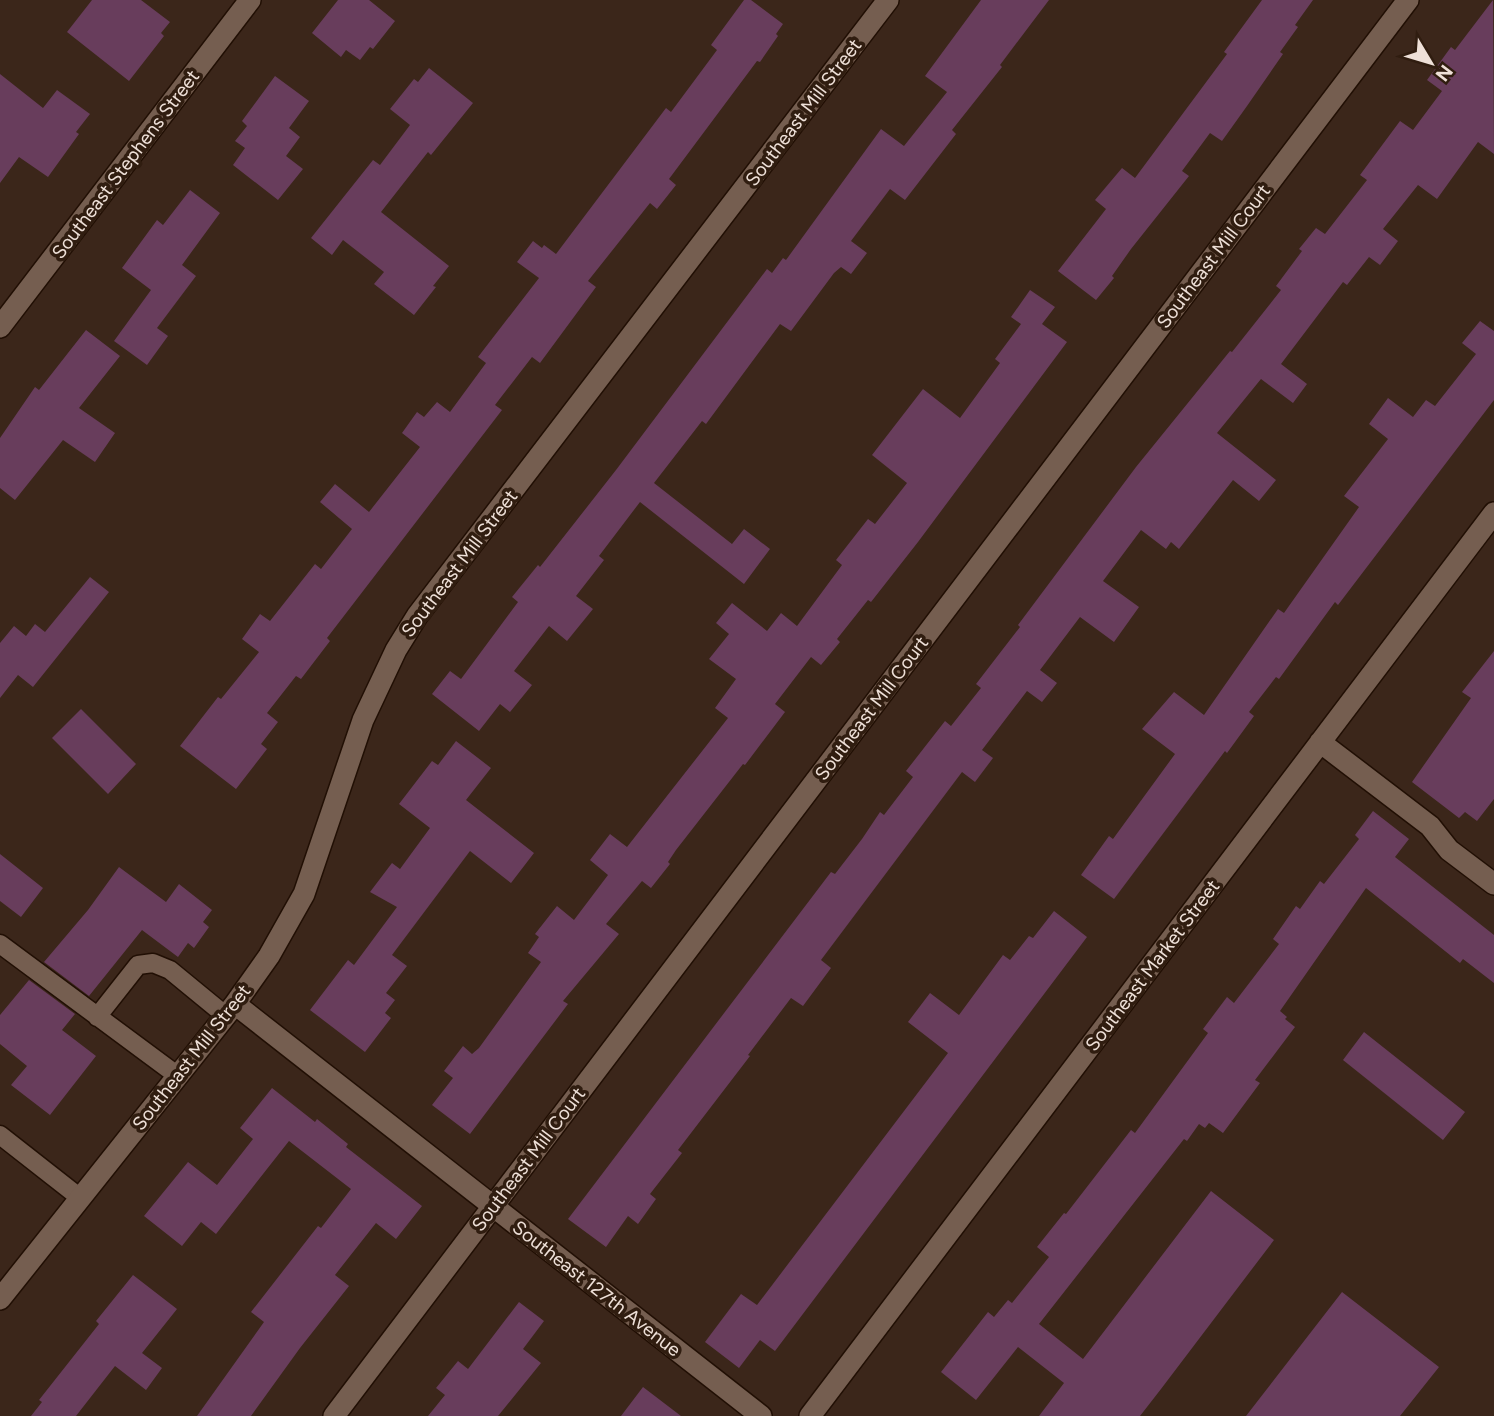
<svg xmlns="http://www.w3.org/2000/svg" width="1494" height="1416" font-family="Figtree,sans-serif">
	<rect width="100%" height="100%" fill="#3b261a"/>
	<path fill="#683d5c" d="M92 0H141L170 22 161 33 164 36 129 81 67 32Z
		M338 0H369L395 21 373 49 370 47 360 60 346 50 341 57 312 33Z
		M744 0H751L783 24 776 34 778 36 760 62 757 61 669 179 676 185 657 209 650 203 588 281 596 287 540 363 532 357 495 405 502 410 327 638 330 641 301 679 296 676 267 713 278 722 261 744 267 749 236 789 180 746 218 697 221 699 259 652 242 639 260 614 270 621 315 564 321 569 352 529 320 502 335 484 369 512 420 447 402 433 417 412 424 417 437 402 450 412 486 363 478 357 539 278 517 262 533 241 542 248 544 245 556 254 666 108 671 112 717 50 711 45Z
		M981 0H1049L1000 65 1002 67 952 130 956 134 905 200 890 189 851 241 867 253 851 274 841 267 834 273 791 331 780 324 706 424 702 421 654 483 732 544 744 529 770 549 744 584 640 502 599 556 604 560 576 596 593 609 567 641 549 626 514 671 532 685 510 712 500 704 479 731 432 694 450 671 461 679 518 602 512 597 538 565 540 567 616 470 767 269 772 273 783 258 786 260 881 129 904 146 947 92 925 76Z
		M1262 0H1313L1295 25 1298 27 1280 52 1283 54 1247 106 1222 141 1210 133 1182 171 1189 176 1131 249 1112 276 1114 278 1096 300 1058 271 1106 209 1095 200 1122 168 1135 178 1227 54 1224 52Z
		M1493 0 1494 154 1478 142 1437 199 1418 185 1383 229 1398 241 1380 265 1369 257 1347 285 1343 282 1281 364 1307 384 1293 403 1261 379 1217 433 1276 480 1259 501 1233 480 1179 549 1171 542 1166 549 1141 530 1103 581 1139 607 1114 642 1080 617 1040 670 1057 683 1042 702 1027 691 982 750 993 758 975 782 962 772 821 960 831 968 803 1006 791 998 748 1055 750 1056 678 1150 682 1153 650 1194 656 1199 638 1224 628 1216 606 1247 568 1219 831 872 835 874 862 839 880 812 884 815 913 777 906 771 945 721 951 726 981 688 976 684 1020 627 1018 625 1136 467 1230 351 1232 352 1281 290 1276 286 1302 251 1299 249 1316 228 1325 234 1367 180 1360 175 1400 121 1413 130 1442 91 1427 80 1451 47 1455 50Z
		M429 68 473 103 431 155 428 152 381 212 449 266 433 286 436 287 414 315 374 284 384 272 343 240 332 255 311 238 373 160 380 165 410 125 390 109 414 79 418 82Z
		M0 74 43 108 57 90 90 114 76 132 79 134 48 177 19 157 0 183Z
		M275 76 309 101 289 128 300 137 286 156 303 169 278 200 233 165 245 148 235 141 247 126 242 121Z
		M190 190 220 213 182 265 196 276 157 328 168 336 147 365 114 341 151 290 122 268 157 220 163 225Z
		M1030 290 1055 307 1042 324 1067 342 918 542 871 602 868 600 837 639 840 642 821 665 811 657 775 704 785 712 745 765 743 764 676 850 668 862 670 864 651 888 642 881 606 924 619 934 563 1001 568 1004 470 1134 432 1105 453 1078 444 1071 463 1046 472 1054 479 1048 541 962 528 953 539 937 535 934 557 906 574 920 608 875 590 860 610 834 627 847 728 718 715 708 736 679 709 659 729 634 716 623 732 603 767 631 781 613 797 626 842 565 836 560 868 519 875 524 907 483 872 455 923 389 960 418 1000 363 995 359 1021 324 1011 317Z
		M1480 321 1494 331V400L1338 605 1335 602 1279 679 1276 677 1249 712 1254 716 1227 753 1225 751 1114 899 1081 875 1109 836 1113 839 1175 754 1142 729 1174 692 1204 715 1278 609 1284 613 1359 507 1344 496 1388 439 1369 424 1388 398 1413 417 1426 400 1435 406 1476 354 1462 343Z
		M86 330 120 356 79 408 115 433 95 462 63 440 15 500 0 488V438L35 387 39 390Z
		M90 577 109 592 33 687 18 675 0 698V643L14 626 26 636 35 624 45 632Z
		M1494 651V799L1477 821 1465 812 1459 818 1412 782 1471 698 1462 692Z
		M81 709 136 764 108 794 52 738Z
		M456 741 491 768 466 800 534 853 511 883 470 851 392 955 407 966 386 993 395 1000 385 1013 391 1018 365 1052 310 1010 348 960 354 965 397 907 370 892 392 863 400 869 430 828 399 804 432 761 438 765Z
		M1373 811 1409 839 1395 857 1494 935V983L1463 959 1460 963 1366 888 1280 1011 1287 1017 1285 1019 1295 1027 1255 1080 1260 1083 1223 1133 1209 1123 1205 1128 1199 1124 1187 1141 1184 1139 1039 1324 1083 1359 1211 1191 1274 1240 1161 1389 1140 1416H1039L1064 1383 1018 1347 976 1400 941 1372 988 1312 994 1317 1008 1300 1012 1303 1049 1257 1037 1247 1064 1213 1066 1214 1131 1130 1135 1133 1208 1033 1203 1029 1227 997 1234 1003 1279 944 1273 939 1296 906 1300 909 1320 881 1324 884 1359 839 1355 835Z
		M0 854 43 888 21 917 0 901Z
		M119 867 166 902 179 884 212 910 203 922 209 927 194 948 188 943 178 957 142 930 89 996 44 962 88 910Z
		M1054 911 1087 937 775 1351 760 1340 739 1368 705 1342 741 1294 757 1305 948 1053 908 1022 930 993 959 1015 1003 955 1010 960 1029 936 1033 938Z
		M29 980 75 1014 62 1030 96 1056 50 1115 11 1085 27 1066 0 1044V1015Z
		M1364 1032 1465 1112 1443 1140 1343 1060Z
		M272 1088 315 1122 317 1119 348 1144 346 1147 422 1206 396 1239 376 1223 335 1275 349 1286 300 1348 251 1416H197L264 1322 251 1312 318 1226 321 1228 351 1189 289 1141 216 1234 201 1222 182 1246 144 1216 188 1162 217 1185 253 1139 240 1128Z
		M133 1275 177 1309 142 1353 162 1368 146 1390 115 1366 76 1416H31L42 1402 39 1400 99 1324 96 1321Z
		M1342 1292 1439 1367 1400 1416H1246Z
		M519 1302 544 1321 523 1349 541 1363 498 1416H428L445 1395 436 1388 458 1361 468 1369Z
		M643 1387 681 1416H621Z"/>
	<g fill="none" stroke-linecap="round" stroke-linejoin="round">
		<defs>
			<path id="lane" d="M0 944 178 1076
				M97 1017 138 965 153 963 170 970 226 1016
				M0 1135 79 1197"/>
			<path id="street" d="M0 327 250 0
				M1320 742 1430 826 1449 850 1494 884
				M235 1004 761 1416
				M0 1299 235 1004 269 956 304 894 363 720 396 650 417 616 888 0
				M334 1416 1408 0
				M810 1416 1494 513"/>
		</defs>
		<use href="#lane" stroke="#210f04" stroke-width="21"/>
		<use href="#street" stroke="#210f04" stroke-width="24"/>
		<use href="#lane" stroke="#755e50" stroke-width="18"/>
		<use href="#street" stroke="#755e50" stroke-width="21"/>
	</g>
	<g text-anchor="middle" stroke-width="7" stroke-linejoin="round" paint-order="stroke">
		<g font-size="19" fill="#eee0d8" stroke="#301d10">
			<text transform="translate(803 112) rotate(-53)" y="7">Southeast Mill Street</text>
			<text transform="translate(125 164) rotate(-53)" y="7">Southeast Stephens Street</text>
			<text transform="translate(1213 256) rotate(-53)" y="7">Southeast Mill Court</text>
			<text transform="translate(459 563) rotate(-53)" y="7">Southeast Mill Street</text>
			<text transform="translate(871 708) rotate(-53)" y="7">Southeast Mill Court</text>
			<text transform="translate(1152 965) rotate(-53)" y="7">Southeast Market Street</text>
			<text transform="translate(191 1057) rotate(-52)" y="7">Southeast Mill Street</text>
			<text transform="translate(528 1159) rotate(-53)" y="7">Southeast Mill Court</text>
			<text transform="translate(597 1288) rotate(38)" y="7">Southeast 127th Avenue</text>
		</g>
	</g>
	<g transform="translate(1431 63) rotate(128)" stroke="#301d10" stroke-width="5" paint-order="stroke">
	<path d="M0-5L12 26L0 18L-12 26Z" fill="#eee0d8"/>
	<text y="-10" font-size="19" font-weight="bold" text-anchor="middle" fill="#eee0d8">N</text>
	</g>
</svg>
